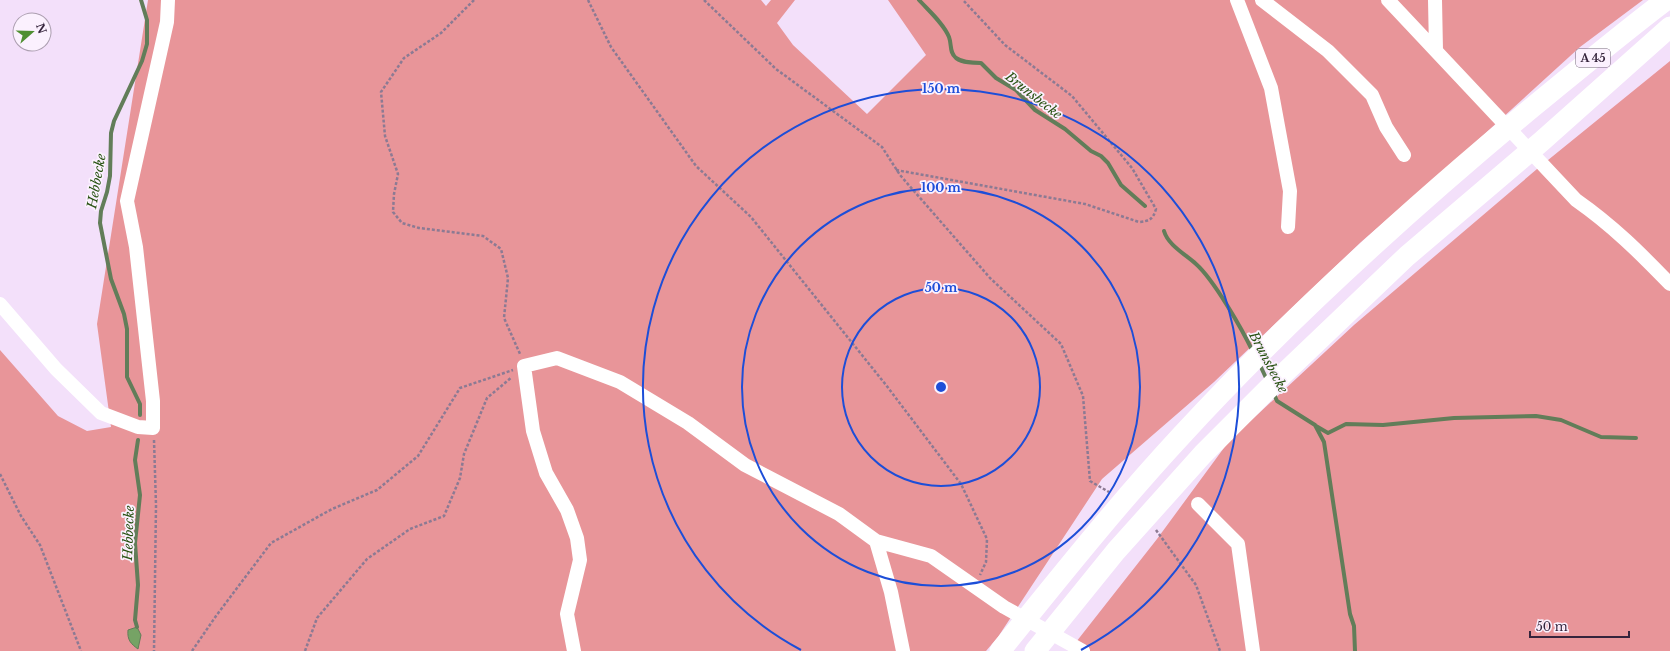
<svg xmlns="http://www.w3.org/2000/svg" width="1670" height="651" font-family="'Libre Baskerville',serif">
	<rect width="100%" height="100%" fill="#f3e0fa"/>
	<path fill="#e89599" d="M148 0H761L766 6 771 0H795L777 23 793 45 867 114 926 55 888 0H1643L1580 47 1467 150 1361 242 1214 382 1102 479 998 637 986 651H0V350L58 416 87 431 111 427 97 324Z
		M1670 61V651H1069L1157 539 1229 441 1354 325 1537 169Z"/>
	<path fill="#76a365" stroke="#627d59" d="M137 627 141 635 138 649C131 644 127 640 128 630Z"/>
	<g fill="none" stroke-linecap="round" stroke-linejoin="round">
		<path stroke="#627d59" stroke-width="4" d="M919 0C929 11 944 24 949 37 952 45 949 52 956 58 963 63 973 63 981 63L996 78 1016 90 1035 110 1065 129 1091 151 1101 156 1108 163 1121 185 1145 206
			M1164 231C1168 245 1185 254 1196 264 1214 280 1242 329 1253 352
			M1259 363 1267 380
			M1273 392 1277 401 1315 425 1324 442 1350 614 1354 626 1355 651
			M140 415V404L127 377V329L124 314 111 279 100 223 101 211 107 192 110 176 111 133 114 121 142 61 147 44V20L141 0
			M1316 426 1328 433 1346 424 1383 425 1454 418 1536 416 1561 420 1601 437 1636 438
			M137 627 135 620 138 585 135 543 140 495 135 460 138 440"/>
		<path stroke="#8c7a93" stroke-width="2.5" stroke-dasharray="3 2" stroke-linecap="butt" d="M474 0 441 33 404 58 381 92 385 136 398 174 394 194 393 212 402 223 419 228 483 236 501 249 508 278 504 318 520 354
			M588 0 611 47 696 166 751 217 886 385 961 484 987 539 986 562 980 575
			M704 0 776 69 882 147 900 175 990 278 1061 344 1083 396 1090 481 1109 492
			M896 170 1085 204 1139 222C1150 221 1153 219 1156 209L1132 168 1072 96 1005 45 963 0
			M154 440 156 505 154 651
			M0 474 21 516 40 545 81 651
			M1156 530 1196 585 1220 651
			M192 651 216 616 271 543 332 509 377 490 418 456 460 388 513 370
			M305 651 317 618 367 559 410 529 444 516 460 478 464 454 487 398 512 377"/>
		<path stroke="#fff" stroke-width="14" d="M1237 0 1271 88 1290 191 1288 227
			M1262 0 1328 51 1372 95 1386 127 1404 155
			M1388 0 1576 200C1613 226 1639 252 1670 284
			M1435 0 1436 50
			M0 304 56 369 101 413 138 427 153 428V401L136 247 127 201 167 22 168 0
			M1198 504 1238 544 1253 651
			M876 541 931 556 1004 607 1083 651
			M574 651 567 614 580 560 577 538 567 510 546 473 533 431 524 366 557 358 620 382 688 423 745 465 839 514 876 541 891 592 903 651"/>
		<path stroke="#fff" stroke-width="21" d="M1000 651C1059 578 1117 505 1181 436 1290 317 1410 209 1534 106 1578 70 1621 34 1666 0
			M1035 651 1116 551 1203 454 1278 379 1407 256 1542 141 1670 27"/>
	</g>
	<g fill="none" stroke="#1d4ed8" stroke-width="2">
		<circle cx="941" cy="387" r="99"/>
		<circle cx="941" cy="387" r="199"/>
		<path d="M801 650A298 298 0 1 1 1081 650"/>
	</g>
	<g text-anchor="middle" stroke-width="3.5" stroke-linejoin="round" paint-order="stroke">
		<rect fill="#fbf1fe" stroke="#706276" stroke-width="1" x="1576" y="49" width="34" height="18" rx="3"/>
		<g font-size="11" font-weight="bold" fill="#35243c">
			<text x="1593" y="62">A 45</text>
		</g>
		<g font-size="13" font-style="italic" fill="#285212" stroke="#fbf1fe">
			<text transform="translate(1034 95) rotate(38)" y="5">Brunsbecke</text>
			<text transform="translate(96 181) rotate(-80)" y="5">Hebbecke</text>
			<text transform="translate(1269 362) rotate(62)" y="5">Brunsbecke</text>
			<text transform="translate(128 533) rotate(-88)" y="5">Hebbecke</text>
		</g>
	</g>
	<circle cx="941" cy="387" r="6" fill="#1d4ed8" stroke="#fbf1fe" stroke-width="2"/>
	<g font-size="12" text-anchor="middle" font-weight="bold" fill="#1d4ed8" stroke="#fbf1fe" stroke-width="3.5" stroke-linejoin="round" paint-order="stroke">
		<text x="941" y="93">150 m</text>
		<text x="941" y="192">100 m</text>
		<text x="941" y="292">50 m</text>
	</g>
	<g transform="translate(32 32) rotate(70)"><circle r="19" fill="#fbf1fe" stroke="#ac9fb0"/>
	<path d="M0-3L7 15L0 10L-7 15Z" fill="#4f8f31"/>
	<text y="-6" font-size="11" font-weight="bold" text-anchor="middle" fill="#35243c">N</text>
	</g>
	<path d="M1530 631v6h99v-6" fill="none" stroke="#35243c" stroke-width="2"/>
	<text x="1536" y="631" font-size="12" fill="#35243c" stroke="#fbf1fe" stroke-width="3" paint-order="stroke">50 m</text>
</svg>
